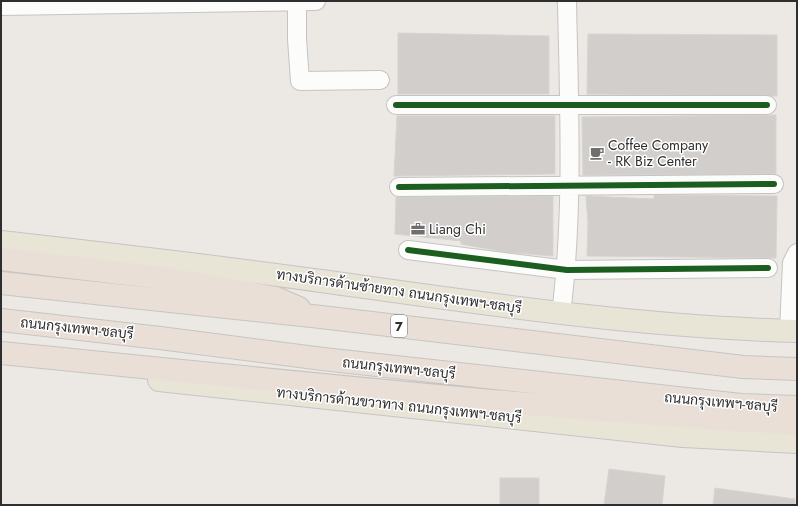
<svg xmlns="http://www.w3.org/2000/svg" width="798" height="506" font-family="Jost,Sarabun,sans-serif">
	<rect width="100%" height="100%" fill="#ece8e4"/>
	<path fill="#d1cecb" stroke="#d7d4d0" d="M398 33 549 36V94H398Z
		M588 34 777 35V96L587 94Z
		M776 115V174L583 175 582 117Z
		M397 116H555V174L394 176Z
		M654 195 777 196 776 258 587 256 588 223 586 196 654 199Z
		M553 196V256L505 252 461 244V241L395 234 396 197Z
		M609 469 665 476 662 505H604Z
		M500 478H539V505H500Z
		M715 488 795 499V505H713Z"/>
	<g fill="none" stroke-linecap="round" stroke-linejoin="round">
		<defs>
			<path id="minor" d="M297 1V39L300 81 380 80
				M1 6 316 1
				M396 105H767
				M399 187 774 184
				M408 250 567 270 768 268
				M561 314C574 211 569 105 567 1
				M789 331 792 263 797 253"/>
			<path id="major" d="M1 242C108 254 214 266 321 281 479 303 637 327 797 331
				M159 380 683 436 797 442"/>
			<path id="highway" d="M1 259 163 278 276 298 299 308
				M1 283 321 317 743 367 797 369
				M1 320 160 338 323 359 741 405 797 407
				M1 353C266 379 531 408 797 424"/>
		</defs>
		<use href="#minor" stroke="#c5c4c5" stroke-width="20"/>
		<use href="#major" stroke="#c6c5c4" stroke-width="24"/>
		<use href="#highway" stroke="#c6c5c4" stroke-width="24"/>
		<use href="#minor" stroke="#fcfcfb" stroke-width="18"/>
		<use href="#major" stroke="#e8e4d6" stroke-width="22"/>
		<use href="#highway" stroke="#eadfd6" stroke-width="22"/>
		<defs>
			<path id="cycleway" d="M396 105H767
				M399 187 774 184
				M408 250 567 270 768 268"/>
		</defs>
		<use href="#cycleway" stroke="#fff" stroke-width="8"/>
		<use href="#cycleway" stroke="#1b5e20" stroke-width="6"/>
	</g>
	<defs>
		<symbol id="cafe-bare" viewBox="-9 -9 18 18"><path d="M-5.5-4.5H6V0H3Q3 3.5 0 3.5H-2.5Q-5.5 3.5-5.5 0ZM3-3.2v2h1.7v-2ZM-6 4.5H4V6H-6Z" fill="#706f6e" stroke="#fff" stroke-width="2.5" paint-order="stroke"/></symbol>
		<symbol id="office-bare" viewBox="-9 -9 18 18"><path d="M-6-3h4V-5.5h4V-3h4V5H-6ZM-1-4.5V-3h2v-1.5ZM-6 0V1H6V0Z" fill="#706f6e" stroke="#fff" stroke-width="2.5" paint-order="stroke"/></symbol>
	</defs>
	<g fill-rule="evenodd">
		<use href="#cafe-bare" x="587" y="143" width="20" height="20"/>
		<use href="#office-bare" x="408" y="219" width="20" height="20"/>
	</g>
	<g text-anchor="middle" stroke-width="3" stroke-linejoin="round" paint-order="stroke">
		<rect fill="#fff" stroke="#6d6d6d" stroke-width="1" x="391" y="315" width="16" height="22" rx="3"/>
		<g font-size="13" font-weight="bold" fill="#2e2e2e">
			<text x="399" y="331">7</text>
		</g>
		<g font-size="14" fill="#2e2e2e" stroke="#fff" text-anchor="start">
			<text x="608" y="150">Coffee Company<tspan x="608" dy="16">- RK Biz Center</tspan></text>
			<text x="429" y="234">Liang Chi</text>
		</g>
		<g font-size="14" fill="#2e2e2e" stroke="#fff">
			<text transform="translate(399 291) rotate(8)" y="5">ทางบริการด้านซ้ายทาง ถนนกรุงเทพฯ-ชลบุรี</text>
			<text transform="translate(77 328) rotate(6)" y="5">ถนนกรุงเทพฯ-ชลบุรี</text>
			<text transform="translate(399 368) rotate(6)" y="5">ถนนกรุงเทพฯ-ชลบุรี</text>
			<text transform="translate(721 402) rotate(5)" y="5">ถนนกรุงเทพฯ-ชลบุรี</text>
			<text transform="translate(399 405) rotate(6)" y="5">ทางบริการด้านขวาทาง ถนนกรุงเทพฯ-ชลบุรี</text>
		</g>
	</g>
	<rect width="798" height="506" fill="none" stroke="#2e2e2e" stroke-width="4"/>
</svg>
